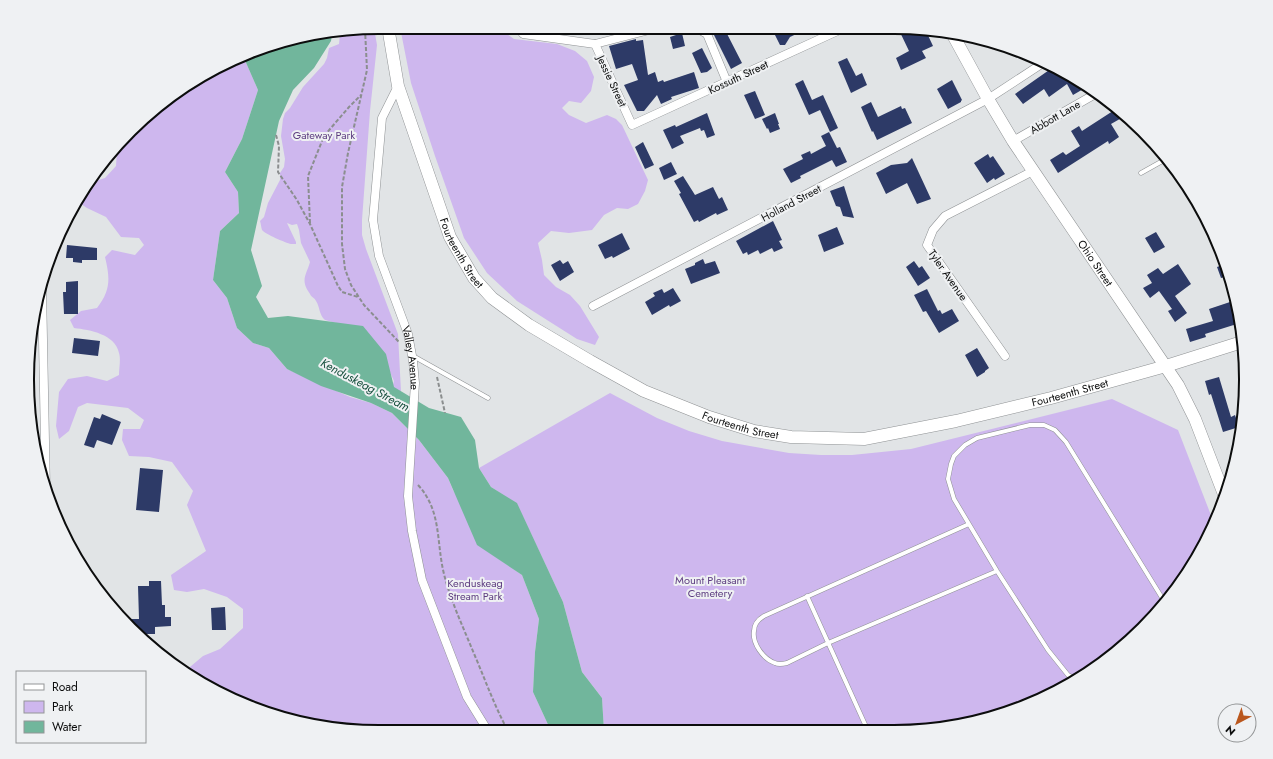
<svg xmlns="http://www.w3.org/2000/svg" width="1273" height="759" font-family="Jost,sans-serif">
	<rect width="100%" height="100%" fill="#e1e4e6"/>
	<path fill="#ceb7ee" d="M400 27H497L514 39 557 44 575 51 587 61 594 77 591 91 581 103 569 101 562 108 569 115 586 123 607 115 616 119 622 125 648 180 645 191 638 204 628 209 617 208 604 215 592 230 569 233 551 231 538 243 542 260 544 275 556 287 570 295 580 306 599 337 595 345 577 339 517 301 487 273 464 238 435 156 411 83Z
		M374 28 377 45 370 111 362 220V235L366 249 398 334 401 392 392 388 394 381 377 344 366 331 325 320C319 315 320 307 316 301 315 298 311 297 310 294 300 280 306 276 310 262L301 243 299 230 297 224 292 225 287 223 296 242V244C295 244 292 244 291 244 286 243 265 234 262 230 261 227 261 224 260 221L264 217 268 203 280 180V173L284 167 285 159 281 136 283 119 285 113 290 108 303 87 324 64 327 58 329 48 339 44 340 34Z
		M245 57 244 58 258 90 242 139 225 172 238 192 239 213 220 231 213 280 227 298 237 328 253 343 269 348 287 369 350 397 371 403 392 413 419 440 448 478 453 490 486 550 522 575 539 619 535 652 533 692 551 731H356L266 713 184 672 203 656 220 649 243 628V609L227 597 204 589 187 592 174 590 171 575 206 551 187 505 193 491 172 462 149 457 129 456 122 440 123 429H140L144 420 128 408 87 403 78 407 69 431 59 439 56 426 59 392 68 379 87 376 107 381 119 375C119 368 121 359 119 353 115 334 90 330 74 328L70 320 81 311 97 308C111 290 110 278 105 257L112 250 135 255 144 245 139 238 121 237 106 217 87 208 78 202 86 184 105 178 116 166 117 151 165 100Z
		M610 393 657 418 689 431 722 441 789 453 821 455H852L911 449 1112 399 1178 430 1214 523 1186 576 1126 644 1070 685 985 720 917 731H604L602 698 582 672 563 602 517 504 491 487 479 468Z"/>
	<path fill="#71b69c" d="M332 35 331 41 314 68 293 90 279 121 251 250 262 286 256 297 268 318 288 316 363 326 386 354 394 387 429 408 461 417 475 440 479 468 491 487 517 503 563 602 582 672 602 698 604 731H551L533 692 535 652 539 619 522 575 477 545 448 478 419 440 392 413 371 403 321 386 287 369 269 348 253 343 237 328 227 298 213 280 220 231 239 213 238 192 225 172 242 139 258 90 244 58 266 46Z"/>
	<path fill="#2d3a67" d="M604 27H633V28L606 35Z
		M710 27 724 28 742 63 731 69Z
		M780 28H809L790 37 785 45H780L773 31Z
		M898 28H917L925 29 933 46 922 51 926 58 901 70 896 58 909 51Z
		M682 33 685 46 673 49 670 37Z
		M636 39V41L643 40 648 75 655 72 658 82 663 80 664 82 694 72 699 88 671 97 672 99 661 104 657 95 644 111H637L624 85 638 80 632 64 616 69 609 46Z
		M702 48 712 68 707 72 701 73 692 53Z
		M847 58 856 76 862 73 867 85 851 93 838 62Z
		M1052 68 1081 82 1085 88 1073 95 1067 84 1049 97 1044 89 1023 104 1015 94Z
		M803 80 812 100 823 95 838 128 830 132 820 110 809 115 795 84Z
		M952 80 962 100 961 101V102L948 109 937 89Z
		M755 91 765 115 755 119 744 95Z
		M871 102 878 117 901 106 902 109 905 108 912 123 877 140 873 131 872 132 861 107Z
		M1116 109 1125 116 1111 124 1119 137 1109 144 1108 141 1058 173 1050 160 1063 152 1066 155 1080 146 1071 131 1079 126 1082 131Z
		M707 113 715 135 707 138 704 130 701 131 700 128 680 136 684 143 672 149 663 130 675 125 676 127Z
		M775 113 779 124H778L780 129 770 133 768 128 767 129 762 119Z
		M829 132 837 148 840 147 847 162 836 167 832 160 800 176 801 178 791 183 783 169 803 159 801 155 810 151 811 154 826 146 821 136Z
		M643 142 654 165 645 169 635 147Z
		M988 154 990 158 993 156 1005 174 995 180 994 178 987 183 974 163Z
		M912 158 931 199 917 204 907 183 886 194 876 173 891 165 907 163Z
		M671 162 677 174 664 180 659 168Z
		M683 176 695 195 713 187 719 199 722 197 728 210 717 215 716 213 699 222 698 220 694 222 679 194 681 193 674 181Z
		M844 186 854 218 843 216 840 207 836 206 830 191Z
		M773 221 782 240 779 241 783 248 774 252 772 248 760 254 758 250 748 255 747 252 743 254 736 241Z
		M837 227 844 244 824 252 818 235Z
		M1156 232 1165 247 1154 253 1145 238Z
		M622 233 630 249 613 258 612 256 605 259 598 245Z
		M67 245 97 248V260H82V263L73 262V258H66Z
		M703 259 705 264 715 261 720 273 691 284 685 269 695 265V263Z
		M560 260 563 264 568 261 574 272 560 281 551 265Z
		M914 261 919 268 922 266 930 278 918 286 906 267Z
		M1178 264 1191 284 1175 296 1187 313 1175 322 1168 311 1172 309 1159 291 1150 298 1143 288 1152 283 1147 275 1158 268 1163 274Z
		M1225 264 1229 276 1221 278 1217 267Z
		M78 281V314H64L63 292H66V282Z
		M673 288 681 301 670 307 669 305 652 315 645 302 655 296 653 293 662 289 664 293Z
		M927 289 938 311 940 310 942 314 952 309 959 321 939 333 926 311 923 312 914 295Z
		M1236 300 1239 311 1240 323 1205 334 1206 337 1190 342 1186 329 1213 321 1209 309Z
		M74 338 100 341 98 356 72 353Z
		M977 348 989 368 985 371V372L977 377 965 355Z
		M1219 377 1231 417 1235 415 1239 427 1223 432 1211 394 1209 395 1205 381Z
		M102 414 121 422 112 445 97 440 94 448 84 445 94 417 100 419Z
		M140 468 163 470 159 512 136 510Z
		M149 581H161L162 605H165V617H171V626L155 627V634H143L126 619H139L138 586H149Z
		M225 607 226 630H212L211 608Z"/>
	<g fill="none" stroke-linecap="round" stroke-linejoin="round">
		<defs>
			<path id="lane" d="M1141 173 1166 159
				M413 356 488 398
				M969 524 764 616C759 619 754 624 754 631 752 643 763 659 775 663 779 665 783 664 787 663L828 643 997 571
				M807 596 868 731
				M1077 680 1068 675 1048 650 997 571 954 499 948 479 951 464 954 456 965 445 977 438 1030 425H1044L1055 430 1066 442 1164 601"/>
			<g id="street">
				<path d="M518 27 523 34 595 44 632 125 844 28"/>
				<path d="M695 27 707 34 727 82"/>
				<path d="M595 44 661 27"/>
				<path id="s1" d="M398 86 382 118 373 220 379 256 408 334 413 361 415 383 408 496 412 531 422 580 467 697 488 731"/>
				<path d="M1013 141 1097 93"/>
				<path d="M42 289 46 493"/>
				<path d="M593 306 988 99 1043 63"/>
				<path d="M1005 356 927 245 933 230 945 216 1033 171"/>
			</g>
			<g id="secondary">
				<path id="s2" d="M388 27 398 86 450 237 474 278 492 298 529 325 590 361 644 391 709 417 754 431 791 437 864 439 956 421 1051 398 1166 366 1242 342"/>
				<path id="s3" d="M953 35 988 99 1013 141 1178 385 1195 419 1225 497"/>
			</g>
		</defs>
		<use href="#lane" stroke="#8f9294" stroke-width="5"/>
		<use href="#street" stroke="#8f9294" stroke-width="9"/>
		<use href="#secondary" stroke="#8f9294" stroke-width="13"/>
		<path stroke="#8b8e8f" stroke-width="2" stroke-dasharray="4 2" stroke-linecap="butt" d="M365 29 367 70 348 153 342 187V244L345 269 351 285 364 305 399 342
			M276 135 279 146 278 172 297 200 310 224 338 286 342 292 358 297
			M310 223 308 176 324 136 349 107 361 95
			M437 377 445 413
			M418 485C442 511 436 542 444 574 451 602 464 629 475 656 486 682 495 707 508 731"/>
		<use href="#lane" stroke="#fff" stroke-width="4"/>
		<use href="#street" stroke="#fff" stroke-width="8"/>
		<use href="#secondary" stroke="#fff" stroke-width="12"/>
	</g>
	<g text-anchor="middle" stroke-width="4" stroke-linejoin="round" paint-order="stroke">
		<g font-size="11" fill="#0c0d0d" stroke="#eff1f3">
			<text transform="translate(738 77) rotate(-25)" y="4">Kossuth Street</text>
			<text transform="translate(612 81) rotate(65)" y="4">Jessie Street</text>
			<text transform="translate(1055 117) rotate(-30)" y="4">Abbott Lane</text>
			<text transform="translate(791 203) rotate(-28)" y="4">Holland Street</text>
			<text dy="4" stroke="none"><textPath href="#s2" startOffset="239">Fourteenth Street</textPath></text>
			<text dy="4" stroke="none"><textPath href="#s3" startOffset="269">Ohio Street</textPath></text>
			<text transform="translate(948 275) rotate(55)" y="4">Tyler Avenue</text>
			<text dy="4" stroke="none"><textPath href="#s1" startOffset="282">Valley Avenue</textPath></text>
			<text dy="4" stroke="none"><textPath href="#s2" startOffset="911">Fourteenth Street</textPath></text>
			<text dy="4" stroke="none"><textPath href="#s2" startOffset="575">Fourteenth Street</textPath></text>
		</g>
		<g font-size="11" fill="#5e3e81" stroke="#eff1f3">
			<text x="324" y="139">Gateway Park</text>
			<text x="710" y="584">Mount Pleasant<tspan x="710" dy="13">Cemetery</tspan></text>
			<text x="475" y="587">Kenduskeag<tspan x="475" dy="13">Stream Park</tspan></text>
		</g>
		<g font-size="12" font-style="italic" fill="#164f3d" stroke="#eff1f3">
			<text transform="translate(365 385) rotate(28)" y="4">Kenduskeag Stream</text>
		</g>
	</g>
	<path d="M0 0H1273V759H0ZM379 34H894A345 345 0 0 1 1239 379V380A345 345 0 0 1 894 725H379A345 345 0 0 1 34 380V379A345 345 0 0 1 379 34Z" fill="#eff1f3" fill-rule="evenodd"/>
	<path fill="none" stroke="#0c0d0d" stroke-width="2" d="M379 34H894A345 345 0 0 1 1239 379V380A345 345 0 0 1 894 725H379A345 345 0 0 1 34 380V379A345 345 0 0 1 379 34Z"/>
	<rect x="16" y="671" width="130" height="72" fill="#eff1f3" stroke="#949697"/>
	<rect x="24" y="684" width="20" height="6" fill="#ffffff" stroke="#949697"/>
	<text x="52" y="691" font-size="12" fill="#0c0d0d">Road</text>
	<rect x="24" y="701" width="20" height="12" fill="#ceb7ee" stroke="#949697"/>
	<text x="52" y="711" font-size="12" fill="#0c0d0d">Park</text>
	<rect x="24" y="721" width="20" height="12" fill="#71b69c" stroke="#949697"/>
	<text x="52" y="731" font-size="12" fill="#0c0d0d">Water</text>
	<g transform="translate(1237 723) rotate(221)"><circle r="19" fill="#eff1f3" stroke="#949697"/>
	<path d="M0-3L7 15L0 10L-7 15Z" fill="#ba571d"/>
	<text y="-6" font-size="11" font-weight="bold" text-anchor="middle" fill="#0c0d0d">N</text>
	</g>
</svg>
